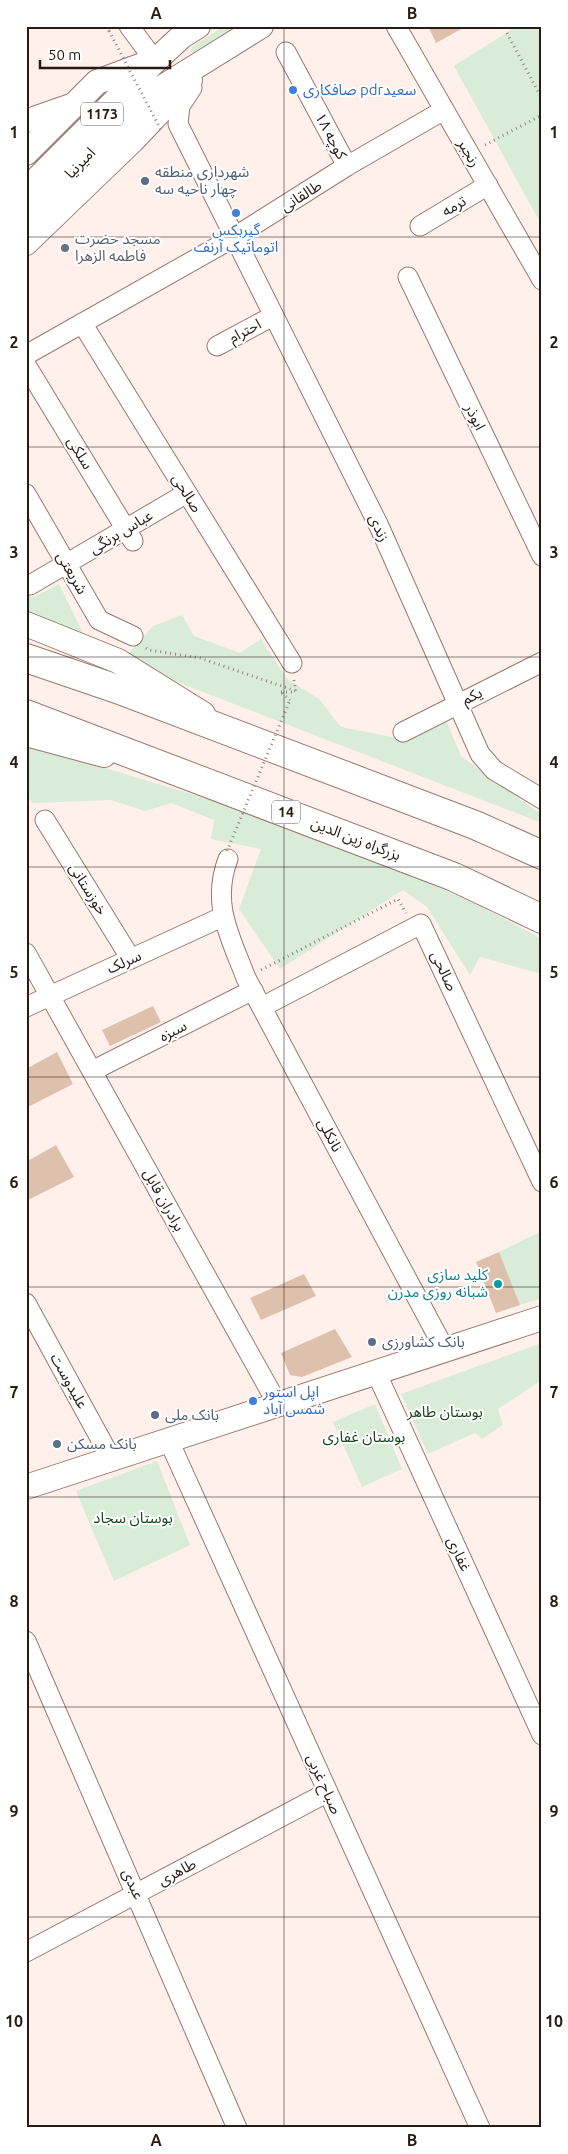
<svg xmlns="http://www.w3.org/2000/svg" width="568" height="2154" font-family="Ubuntu,'Noto Sans Arabic',sans-serif">
	<rect width="100%" height="100%" fill="#fff0eb"/>
	<path fill="#d8ecd8" d="M224 26H242L196 55 191 51 192 47Z
		M517 26H542V226L454 66Z
		M59 584 84 635 26 613V587L32 598Z
		M182 615 194 636 240 653 261 639 287 679 319 699 341 727 402 739 444 715 461 756 542 815V823L167 678 127 655 153 626Z
		M26 744 293 825 475 903 542 939V974L480 957 470 975 427 907 403 890 280 969 239 909 261 849 211 839 214 820 171 803 145 811 111 800 33 803 26 795Z
		M542 1231V1298L520 1305 499 1252Z
		M542 1343V1380L498 1409 503 1425 482 1439 475 1433 428 1454 401 1394Z
		M375 1404 402 1469 362 1487 333 1422Z
		M157 1461 190 1545 114 1581 76 1491Z"/>
	<path fill="#dec1ac" d="M428 26H467L436 43Z
		M153 1006 161 1022 110 1046 102 1030Z
		M57 1052 73 1084 26 1108V1069Z
		M56 1145 74 1177 26 1201V1162Z
		M499 1252 520 1305 496 1313 476 1262Z
		M304 1274 316 1296 261 1320 250 1298Z
		M335 1329 352 1357 302 1377 290 1375 281 1353Z"/>
	<g fill="none" stroke-linecap="round" stroke-linejoin="round">
		<defs>
			<path id="minor" d="M129 26 155 61
				M396 26 542 280
				M286 52 347 166
				M192 88 180 106 178 124 379 526 480 754 494 770 542 799
				M26 123 35 116 75 102
				M420 226 488 185
				M408 277 542 556
				M82 323 292 663
				M217 346 273 316
				M26 355 233 238 347 166 444 110
				M26 365 133 541
				M26 494 99 620 133 636
				M30 585 187 493
				M403 732 542 662
				M45 820 131 959
				M228 859C211 904 230 936 246 978L445 1350
				M26 953 278 1405
				M26 1007 222 917
				M262 1007 421 924 542 1182
				M92 1071 253 990
				M26 1303 112 1460
				M376 1372 542 1735
				M169 1441 480 2128
				M26 1641 237 2128
				M26 1952 328 1792"/>
			<path id="major" d="M26 153 97 82 148 63
				M26 190 155 61 182 36 198 26
				M26 219 130 112 158 90 261 26
				M26 243 132 141 190 80
				M26 624 118 661 203 714
				M26 734 104 755
				M26 1487 542 1318"/>
			<path id="highway" d="M26 658 117 689 475 825 542 855
				M26 714 454 877 542 919"/>
		</defs>
		<use href="#minor" stroke="#99796d" stroke-width="21"/>
		<use href="#major" stroke="#99796d" stroke-width="26"/>
		<use href="#highway" stroke="#99796d" stroke-width="30"/>
		<path stroke="#92847f" stroke-width="3" stroke-dasharray="1 4" stroke-linecap="butt" d="M106 26 109 31
			M507 33 542 99
			M485 145 542 115
			M146 648 149 650 200 658 296 691
			M294 680 296 691
			M281 692H293
			M282 693 290 700
			M261 970 398 899 406 913"/>
		<use href="#minor" stroke="#fff" stroke-width="19"/>
		<use href="#major" stroke="#fff" stroke-width="24"/>
		<use href="#highway" stroke="#fff" stroke-width="28"/>
		<path stroke="#92847f" stroke-width="3" stroke-dasharray="1 4" stroke-linecap="butt" d="M109 31 162 132
			M227 851 290 700"/>
	</g>
	<path fill="none" stroke="#281b16" stroke-width="1" stroke-opacity="0.55" d="M284 26V2128M26 237H542M26 447H542M26 657H542M26 867H542M26 1077H542M26 1287H542M26 1497H542M26 1707H542M26 1917H542"/>
	<g fill="#3f7fe0" stroke="#fff" stroke-width="2">
		<circle cx="293" cy="90" r="5"/>
		<circle cx="236" cy="213" r="5"/>
		<circle cx="253" cy="1401" r="5"/>
	</g>
	<g fill="#5c6f8a" stroke="#fff" stroke-width="2">
		<circle cx="145" cy="181" r="5"/>
		<circle cx="372" cy="1342" r="5"/>
		<circle cx="155" cy="1415" r="5"/>
		<circle cx="57" cy="1444" r="5"/>
	</g>
	<circle fill="#6b7280" stroke="#fff" stroke-width="2" cx="65" cy="248" r="5"/>
	<circle fill="#0f9aa8" stroke="#fff" stroke-width="2" cx="498" cy="1284" r="5"/>
	<g text-anchor="middle" stroke-width="4" stroke-linejoin="round" paint-order="stroke">
		<g fill="#fff" stroke="#685f5c" stroke-width="1">
			<rect x="81" y="102.5" width="42" height="23" rx="4"/>
			<rect x="272" y="800.5" width="28" height="23" rx="4"/>
		</g>
		<g font-size="14" font-weight="bold" fill="#281b16">
			<text x="102" y="119">1173</text>
			<text x="286" y="817">14</text>
		</g>
		<g font-size="15" fill="#366cbe" stroke="#fff" text-anchor="start">
			<text x="303" y="95">صافکاری pdrسعید</text>
			<text x="236" y="235" text-anchor="middle">گیربکس<tspan x="236" dy="17">اتوماتیک آرنف</tspan></text>
			<text x="263" y="1397">اپل استور<tspan x="263" dy="17">شمس آباد</tspan></text>
		</g>
		<g font-size="15" fill="#281b16" stroke="#fff">
			<text transform="translate(331 136) rotate(62)" y="5">کوچه ۱۸</text>
			<text transform="translate(469 153) rotate(60)" y="5">رنجبر</text>
			<text transform="translate(80 163) rotate(-46)" y="5">امیرنیا</text>
			<text transform="translate(301 196) rotate(-32)" y="5">طالقانی</text>
			<text transform="translate(454 206) rotate(-31)" y="5">ترمه</text>
			<text transform="translate(245 331) rotate(-28)" y="5">احترام</text>
			<text transform="translate(475 417) rotate(64)" y="5">ابوذر</text>
			<text transform="translate(80 453) rotate(59)" y="5">سلکی</text>
			<text transform="translate(187 493) rotate(58)" y="5">صالحی</text>
			<text transform="translate(379 528) rotate(66)" y="5">زندی</text>
			<text transform="translate(121 532) rotate(-31)" y="5">عباس برنگی</text>
			<text transform="translate(72 573) rotate(60)" y="5">شریعتی</text>
			<text transform="translate(472 696) rotate(-26)" y="5">یکم</text>
			<text transform="translate(356 839) rotate(21)" y="5">بزرگراه زین الدین</text>
			<text transform="translate(88 889) rotate(58)" y="5">خوزستانی</text>
			<text transform="translate(124 962) rotate(-24)" y="5">سرلک</text>
			<text transform="translate(444 971) rotate(65)" y="5">صالحی</text>
			<text transform="translate(173 1031) rotate(-27)" y="5">سبزه</text>
			<text transform="translate(330 1135) rotate(62)" y="5">نانکلی</text>
			<text transform="translate(164 1200) rotate(61)" y="5">برادران قابل</text>
			<text transform="translate(69 1381) rotate(61)" y="5">علیدوست</text>
			<text transform="translate(459 1554) rotate(65)" y="5">غفاری</text>
			<text transform="translate(324 1784) rotate(66)" y="5">صباح غربی</text>
			<text transform="translate(177 1872) rotate(-28)" y="5">طاهری</text>
			<text transform="translate(133 1884) rotate(66)" y="5">عبدی</text>
		</g>
		<g font-size="15" fill="#4e5e75" stroke="#fff" text-anchor="start">
			<text x="155" y="177">شهرداری منطقه<tspan x="155" dy="17">چهار ناحیه سه</tspan></text>
			<text x="382" y="1347">بانک کشاورزی</text>
			<text x="165" y="1420">بانک ملی</text>
			<text x="67" y="1449">بانک مسکن</text>
		</g>
		<g font-size="15" fill="#5b616d" stroke="#fff" text-anchor="start">
			<text x="75" y="244">مسجد حضرت<tspan x="75" dy="17">فاطمه الزهرا</tspan></text>
		</g>
		<g font-size="15" fill="#0d838f" stroke="#fff" text-anchor="end">
			<text x="488" y="1280">کلید سازی<tspan x="488" dy="17">شبانه روزی مدرن</tspan></text>
		</g>
		<g font-size="15" fill="#19451e" stroke="#fff">
			<text x="445" y="1417">بوستان طاهر</text>
			<text x="364" y="1442">بوستان غفاری</text>
			<text x="133" y="1523">بوستان سجاد</text>
		</g>
	</g>
	<rect width="568" height="2154" fill="none" stroke="#ffffff" stroke-width="55"/>
	<path d="M40 60v8h130v-8" fill="none" stroke="#281b16" stroke-width="2.5"/>
	<text x="48" y="60" font-size="15" fill="#281b16" stroke="#ffffff" stroke-width="4" paint-order="stroke">50 m</text>
	<rect x="28" y="28" width="512" height="2098" fill="none" stroke="#281b16" stroke-width="2"/>
	<g font-size="16" text-anchor="middle" font-weight="bold" fill="#281b16">
		<text x="156" y="19">A</text>
		<text x="412" y="19">B</text>
		<text x="14" y="138">1</text>
		<text x="554" y="138">1</text>
		<text x="14" y="348">2</text>
		<text x="554" y="348">2</text>
		<text x="14" y="558">3</text>
		<text x="554" y="558">3</text>
		<text x="14" y="768">4</text>
		<text x="554" y="768">4</text>
		<text x="14" y="978">5</text>
		<text x="554" y="978">5</text>
		<text x="14" y="1188">6</text>
		<text x="554" y="1188">6</text>
		<text x="14" y="1398">7</text>
		<text x="554" y="1398">7</text>
		<text x="14" y="1607">8</text>
		<text x="554" y="1607">8</text>
		<text x="14" y="1817">9</text>
		<text x="554" y="1817">9</text>
		<text x="14" y="2027">10</text>
		<text x="554" y="2027">10</text>
		<text x="156" y="2146">A</text>
		<text x="412" y="2146">B</text>
	</g>
</svg>
